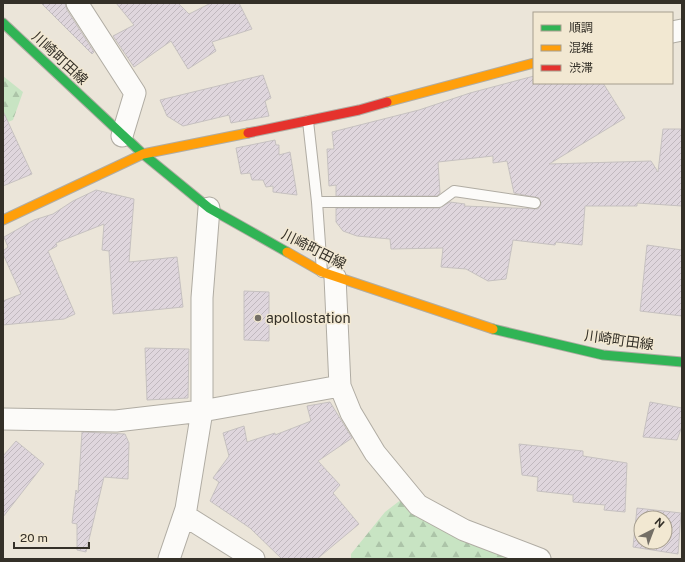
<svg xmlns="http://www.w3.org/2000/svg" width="685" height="562" font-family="'Public Sans','Noto Sans JP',sans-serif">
	<defs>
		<pattern id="forest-firs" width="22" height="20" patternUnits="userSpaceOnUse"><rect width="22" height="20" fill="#c8e4c3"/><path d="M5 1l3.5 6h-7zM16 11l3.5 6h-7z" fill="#acc4a8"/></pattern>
		<pattern id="building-hatch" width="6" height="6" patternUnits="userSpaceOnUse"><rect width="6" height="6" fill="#dfd6dd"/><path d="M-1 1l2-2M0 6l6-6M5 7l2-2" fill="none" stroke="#c0b8be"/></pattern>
	</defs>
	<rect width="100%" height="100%" fill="#ebe5d9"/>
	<path fill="url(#forest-firs)" d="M3 76 23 92 13 120 3 124Z
		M402 499 415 516 512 559H351V554L385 512Z"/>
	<path fill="url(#building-hatch)" stroke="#c6c1c0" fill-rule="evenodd" d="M41 3H65L67 10 94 52 92 54Z
		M116 3H178L189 14 211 3H239L252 29 212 42 216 51 188 69 171 41 134 67 113 36 134 25Z
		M263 75 271 98 265 101 269 116 231 123 229 115 183 126 167 116 160 100Z
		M534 76V83H603L625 118 549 164 651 161 658 172 663 129H682V206L637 203V206H585L582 245 556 242 555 245 513 240 506 279 488 281 466 269 441 267 443 248 391 249 390 239 357 236 343 231 336 222V208H439L450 202 465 204 464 206 538 209 541 204 539 198 514 193 507 161 493 163V156L438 162 440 193 437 196H336V185L329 186 327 149H334L332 132 419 110 470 93Z
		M3 111 32 174 3 186Z
		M275 140 276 145H279V155L290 152 297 195 273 192V186L266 187 263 180H252L250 173 241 174 236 148Z
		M96 190 134 199 129 262 177 257 183 307 113 314 109 251 102 250 104 224 56 243 57 246 48 251 75 314 64 319 3 325V301L21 294 3 254V251L8 247 4 237 34 220 53 214 73 201Z
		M647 245 682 250V316L640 311Z
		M244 291 269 292V341L244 340Z
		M145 348 189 349 188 398 147 400Z
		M330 402 352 438 318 461 340 485 333 493 359 524 317 559H282L250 528 210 501 219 482 213 478 229 456 223 433 244 426 247 442 275 433V435L311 421 307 406Z
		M650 402 682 408V426L677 440 643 437Z
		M82 432 125 434 129 443 128 479 104 477 86 552 77 550V524L72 523 76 490 78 493Z
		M16 441 44 464 3 517V456Z
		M519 444 583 451V456L627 463 625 512 604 510 605 505 573 502V495L537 491 538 477 522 475Z
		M637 508 681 513 678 554 633 547ZM641 518H665V542H641Z"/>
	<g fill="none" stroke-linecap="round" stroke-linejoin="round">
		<defs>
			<path id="lane" d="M308 121 317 202 322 272
				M317 202H439L454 191 535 203"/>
			<path id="street" d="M77 3 135 93 122 136
				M672 32 682 30
				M340 386 351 413 375 453 418 505 464 530 540 559
				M3 419 116 421 202 411 340 386 335 277
				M184 515 254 559
				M169 559 186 509 202 411V298L209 208"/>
			<path id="fast" d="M3 23 143 154 209 208 287 252
				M493 329 603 355 682 362"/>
			<path id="slow" d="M387 102 534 63
				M3 220 143 154 248 133
				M287 252 322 272 493 329"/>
			<path id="jam" d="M248 133 359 110 387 102"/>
		</defs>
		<use href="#lane" stroke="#b0aca3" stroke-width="12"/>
		<use href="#street" stroke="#b0aca3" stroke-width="23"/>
		<use href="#fast" stroke="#b0aca3" stroke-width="11"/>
		<use href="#slow" stroke="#b0aca3" stroke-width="11"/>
		<use href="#jam" stroke="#b0aca3" stroke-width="11"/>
		<use href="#lane" stroke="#fcfbf9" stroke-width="10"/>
		<use href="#street" stroke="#fcfbf9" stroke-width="21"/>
		<use href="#fast" stroke="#30b455" stroke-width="9"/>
		<use href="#slow" stroke="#ff9f0a" stroke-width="9"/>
		<use href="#jam" stroke="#e5322d" stroke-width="9"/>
	</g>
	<circle fill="#746f66" stroke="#f2e8d2" stroke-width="1.5" cx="258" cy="318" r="4"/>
	<g text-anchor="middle" stroke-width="3" stroke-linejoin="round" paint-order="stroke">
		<g font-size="14" fill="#343028" stroke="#f2e8d2">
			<text transform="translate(60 58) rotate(43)" y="5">川崎町田線</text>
			<text transform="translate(314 249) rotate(27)" y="5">川崎町田線</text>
			<text transform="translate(619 340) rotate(8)" y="5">川崎町田線</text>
		</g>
		<g font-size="14" fill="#343028" stroke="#f2e8d2" text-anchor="start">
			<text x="266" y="323">apollostation</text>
		</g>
	</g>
	<rect width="685" height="562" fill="none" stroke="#343028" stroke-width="8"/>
	<rect x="533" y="12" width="140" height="72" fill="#f2e8d2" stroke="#a69e8e"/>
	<rect x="541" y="25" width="20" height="6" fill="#30b455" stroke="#a69e8e"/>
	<text x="569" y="32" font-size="12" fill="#343028">順調</text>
	<rect x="541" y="45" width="20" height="6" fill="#ff9f0a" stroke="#a69e8e"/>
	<text x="569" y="52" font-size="12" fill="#343028">混雑</text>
	<rect x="541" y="65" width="20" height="6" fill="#e5322d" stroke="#a69e8e"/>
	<text x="569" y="72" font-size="12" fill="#343028">渋滞</text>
	<g transform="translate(653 530) rotate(42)"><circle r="19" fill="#f2e8d2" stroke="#a69e8e"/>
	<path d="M0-3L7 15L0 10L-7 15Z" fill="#746f66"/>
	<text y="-6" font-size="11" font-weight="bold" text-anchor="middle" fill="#343028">N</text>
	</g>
	<path d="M14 542v6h75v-6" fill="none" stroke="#343028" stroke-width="2"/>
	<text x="20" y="542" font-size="12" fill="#343028" stroke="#f2e8d2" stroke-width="3" paint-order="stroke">20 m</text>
</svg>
